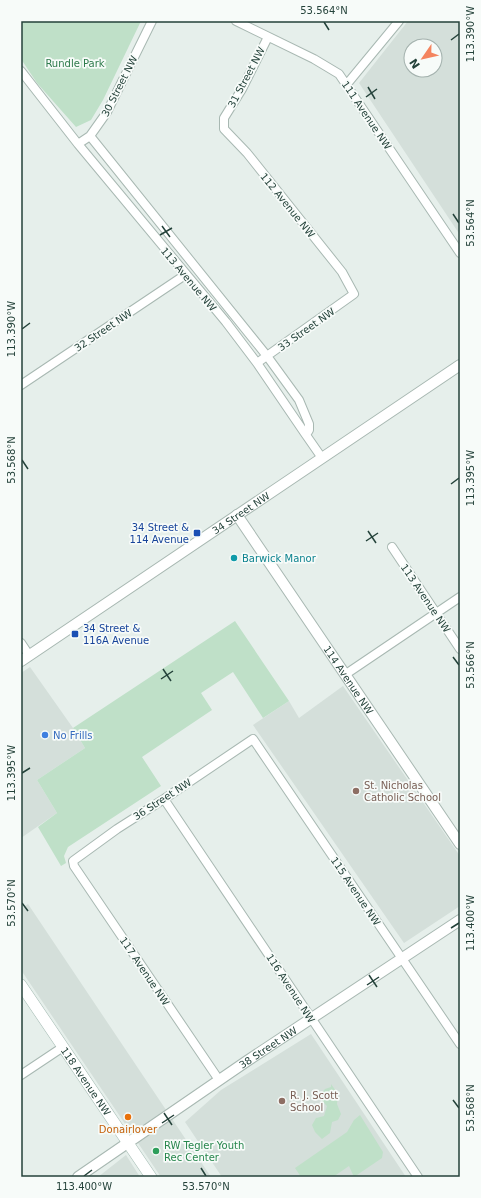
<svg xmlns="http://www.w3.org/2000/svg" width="481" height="1198" font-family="'DejaVu Sans',sans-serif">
	<rect width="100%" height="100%" fill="#e6efeb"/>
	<path fill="#d4dfda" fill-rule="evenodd" d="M408 21H460V235L359 83ZM411 46H435V70H411Z
		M30 667 73 728 85 748 37 780 57 813 21 838V673Z
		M343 686 460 856V906L404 943 253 725 289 701 299 718Z
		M28 904 211 1177H161L21 970V909Z
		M311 1034 406 1177H222L185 1122 221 1090Z
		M126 1155 140 1177H98Z"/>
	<path fill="#bfe0c8" d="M21 21H141L103 100 91 120 76 127 37 83 21 59Z
		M235 621 289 701 263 718 233 672 201 693 212 710 142 757 161 786 68 847 64 856 66 863 61 866 38 827 57 813 37 780 85 748 73 728Z
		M331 1084 338 1094 337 1104 341 1114 338 1120 332 1122 330 1133 322 1139 315 1132 312 1125 316 1118 324 1116 327 1106 321 1100V1094L325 1089 331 1087Z
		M360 1115 383 1152 382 1158 354 1177 349 1166 333 1177H301L295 1168 347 1132 354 1120Z"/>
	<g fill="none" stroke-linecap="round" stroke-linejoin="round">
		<defs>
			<path id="minor" d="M236 21 314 59 339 74 460 253
				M21 71 78 144 226 322 257 363 306 435 309 430V424L299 400 267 356 90 136
				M347 84 399 21
				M78 144 90 136 107 112 152 21
				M257 363 354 294 342 272 247 153 224 129V118L242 89 268 37
				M21 385 185 275
				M306 435 322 458
				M392 547 460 649
				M21 643 29 655
				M346 674 460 597
				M164 799 418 1177
				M21 1075 63 1047
				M219 1080 74 866 73 861 117 829 164 799 253 739 460 1044"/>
			<g id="tertiary">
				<path id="s1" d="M237 515 460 844"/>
				<path id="s2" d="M21 661 460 365"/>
				<path id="s3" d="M78 1177 247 1061 460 920"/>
			</g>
			<g id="secondary">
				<path id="s4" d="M21 985 151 1177"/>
			</g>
		</defs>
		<use href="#minor" stroke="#a8b8b2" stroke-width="10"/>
		<use href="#tertiary" stroke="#a8b8b2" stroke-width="12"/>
		<use href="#secondary" stroke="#a4bbb3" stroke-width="12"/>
		<use href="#minor" stroke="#fff" stroke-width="8"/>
		<use href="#tertiary" stroke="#fff" stroke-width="10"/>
		<use href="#secondary" stroke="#fff" stroke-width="11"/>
	</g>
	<path fill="none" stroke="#24423a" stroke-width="1.5" d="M324 22 329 30M451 40 459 34M368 87 375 99M366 97 377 89M453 214 459 223M162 226 170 237M160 235 172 228M22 329 30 323M22 460 28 469M451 484 459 478M368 531 376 543M366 541 378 533M453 657 459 665M163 669 171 681M161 679 173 671M22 773 30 768M22 903 28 911M451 928 459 923M369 975 377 987M367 985 379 977M453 1100 459 1108M164 1113 172 1125M162 1123 174 1115M201 1168 206 1176M84 1176 92 1170"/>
	<g fill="#1a4fb4" stroke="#f7fbf9" stroke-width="1.5">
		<rect x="193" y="529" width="8" height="8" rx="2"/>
		<rect x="71" y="630" width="8" height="8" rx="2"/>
	</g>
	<circle fill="#0f9aa8" stroke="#f7fbf9" stroke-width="1.5" cx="234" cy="558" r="4"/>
	<circle fill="#3f7fe0" stroke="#f7fbf9" stroke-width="1.5" cx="45" cy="735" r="4"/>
	<g fill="#8d6e63" stroke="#f7fbf9" stroke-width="1.5">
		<circle cx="356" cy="791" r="4"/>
		<circle cx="282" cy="1101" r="4"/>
	</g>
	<circle fill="#e8710a" stroke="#f7fbf9" stroke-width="1.5" cx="128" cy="1117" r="4"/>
	<circle fill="#2e9e5b" stroke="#f7fbf9" stroke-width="1.5" cx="156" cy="1151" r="4"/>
	<g text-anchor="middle" stroke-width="3.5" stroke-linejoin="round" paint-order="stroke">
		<g font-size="10" fill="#2d7a4b" stroke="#f7fbf9">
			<text x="75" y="67">Rundle Park</text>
		</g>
		<g font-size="10" fill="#24423a" stroke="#f7fbf9">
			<text transform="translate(246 77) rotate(-62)" y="4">31 Street NW</text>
			<text transform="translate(119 86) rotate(-63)" y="4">30 Street NW</text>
			<text transform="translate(367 115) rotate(56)" y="4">111 Avenue NW</text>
			<text transform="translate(288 205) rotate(51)" y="4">112 Avenue NW</text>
			<text transform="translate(189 279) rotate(50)" y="4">113 Avenue NW</text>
			<text transform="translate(306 329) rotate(-35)" y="4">33 Street NW</text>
			<text transform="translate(103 330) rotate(-34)" y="4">32 Street NW</text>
			<text dy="4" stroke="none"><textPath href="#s2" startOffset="265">34 Street NW</textPath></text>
			<text transform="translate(426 598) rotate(56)" y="4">113 Avenue NW</text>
			<text dy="4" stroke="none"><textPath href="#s1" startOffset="199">114 Avenue NW</textPath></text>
			<text transform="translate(162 799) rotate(-33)" y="4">36 Street NW</text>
			<text transform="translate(356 891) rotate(56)" y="4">115 Avenue NW</text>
			<text transform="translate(145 971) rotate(56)" y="4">117 Avenue NW</text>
			<text transform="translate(291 988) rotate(57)" y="4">116 Avenue NW</text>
			<text dy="4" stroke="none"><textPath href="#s3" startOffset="230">38 Street NW</textPath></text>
			<text dy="4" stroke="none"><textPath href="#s4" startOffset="116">118 Avenue NW</textPath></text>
		</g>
		<g font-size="10" fill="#164399" stroke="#f7fbf9" text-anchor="end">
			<text x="189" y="531">34 Street &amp;<tspan x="189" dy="12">114 Avenue</tspan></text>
			<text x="83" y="632" text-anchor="start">34 Street &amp;<tspan x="83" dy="12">116A Avenue</tspan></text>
		</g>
		<g font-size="10" fill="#0d838f" stroke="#f7fbf9" text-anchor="start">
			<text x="242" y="562">Barwick Manor</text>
		</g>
		<g font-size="10" fill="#366cbe" stroke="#f7fbf9" text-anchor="start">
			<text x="53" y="739">No Frills</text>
		</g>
		<g font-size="10" fill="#785e54" stroke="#f7fbf9" text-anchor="start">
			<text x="364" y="789">St. Nicholas<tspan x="364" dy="12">Catholic School</tspan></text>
			<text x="290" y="1099">R. J. Scott<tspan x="290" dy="12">School</tspan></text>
		</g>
		<g font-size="10" fill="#c56008" stroke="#f7fbf9">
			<text x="128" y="1133">Donairlover</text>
		</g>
		<g font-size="10" fill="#27864d" stroke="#f7fbf9" text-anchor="start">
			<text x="164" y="1149">RW Tegler Youth<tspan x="164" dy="12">Rec Center</tspan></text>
		</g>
	</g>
	<rect width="481" height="1198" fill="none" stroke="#f7fbf9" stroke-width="44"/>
	<g transform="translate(423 58) rotate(236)"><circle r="19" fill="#f7fbf9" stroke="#a3b1ad"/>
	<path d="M0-3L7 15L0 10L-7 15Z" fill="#f4845f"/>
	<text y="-6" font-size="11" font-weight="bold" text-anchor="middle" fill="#24423a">N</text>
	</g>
	<rect x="22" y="22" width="437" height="1154" fill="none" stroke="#24423a" stroke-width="1.5"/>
	<g font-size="10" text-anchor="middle" fill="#24423a">
		<text x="324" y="14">53.564°N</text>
		<text transform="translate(470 34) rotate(-90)" y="4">113.390°W</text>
		<text transform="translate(470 223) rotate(-90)" y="4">53.564°N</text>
		<text transform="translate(11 329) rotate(-90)" y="4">113.390°W</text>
		<text transform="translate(11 460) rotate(-90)" y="4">53.568°N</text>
		<text transform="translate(470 478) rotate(-90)" y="4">113.395°W</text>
		<text transform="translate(470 665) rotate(-90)" y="4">53.566°N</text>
		<text transform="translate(11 773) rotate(-90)" y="4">113.395°W</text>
		<text transform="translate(11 903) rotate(-90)" y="4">53.570°N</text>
		<text transform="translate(470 923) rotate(-90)" y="4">113.400°W</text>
		<text transform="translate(470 1108) rotate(-90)" y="4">53.568°N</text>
		<text x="84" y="1190">113.400°W</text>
		<text x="206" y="1190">53.570°N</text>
	</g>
</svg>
